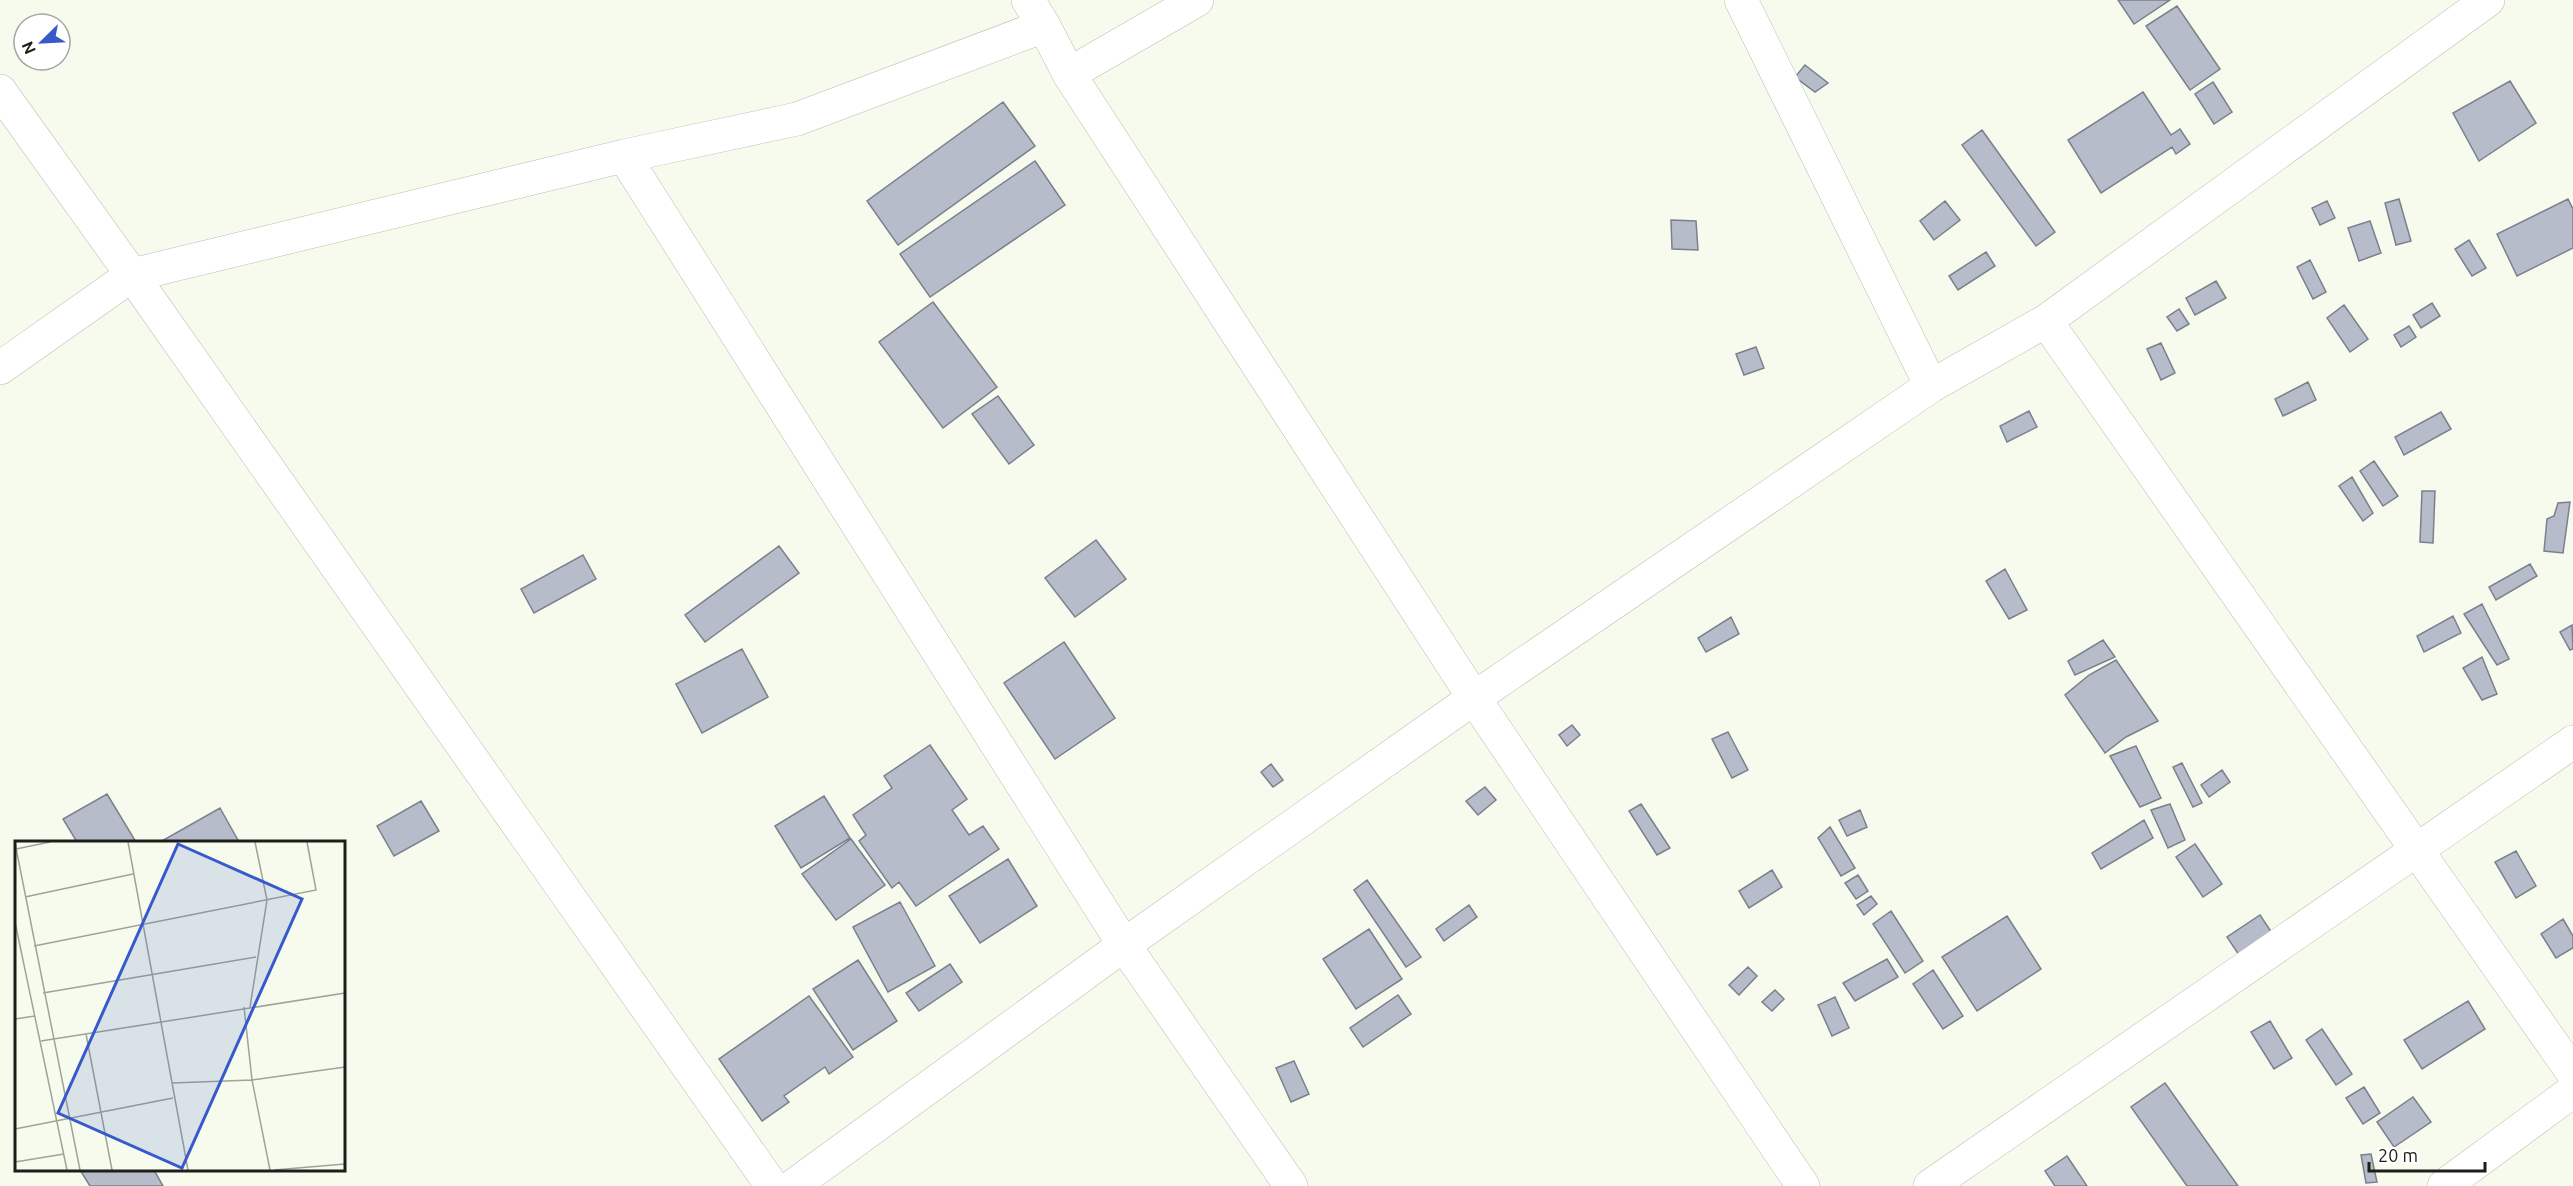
<svg xmlns="http://www.w3.org/2000/svg" width="2573" height="1186" font-family="Ubuntu,sans-serif">
	<rect width="100%" height="100%" fill="#f6fbed"/>
	<path fill="#b6bcca" stroke="#7a808c" stroke-width="1.5" d="M2118 0H2170L2134 24Z
		M2177 6 2220 69 2190 90 2146 26Z
		M1805 65 1828 83 1815 92 1795 77Z
		M2510 81 2536 123 2479 161 2453 113Z
		M2213 82 2232 112 2214 124 2195 94Z
		M2143 92 2171 135 2180 129 2190 144 2176 154 2172 147 2101 193 2068 140Z
		M1003 102 1035 146 898 245 867 201Z
		M1982 130 2055 232 2036 246 1962 145Z
		M1035 161 1065 205 930 297 900 254Z
		M2399 199 2411 241 2396 245 2385 203Z
		M2568 199 2573 209V248L2517 276 2497 234Z
		M1945 201 1960 220 1934 240 1920 221Z
		M2327 201 2335 218 2320 225 2312 208Z
		M1671 220 1696 221 1698 250 1672 249Z
		M2370 221 2381 253 2359 261 2348 228Z
		M2469 240 2486 268 2472 276 2455 249Z
		M1986 252 1995 266 1958 290 1949 276Z
		M2310 260 2326 292 2313 299 2297 267Z
		M2216 281 2226 298 2195 315 2186 298Z
		M933 302 997 387 943 428 879 342Z
		M2432 303 2440 316 2421 328 2413 315Z
		M2344 305 2368 339 2350 352 2327 318Z
		M2179 309 2189 324 2177 331 2167 317Z
		M2409 326 2416 337 2401 347 2394 335Z
		M2161 343 2175 373 2161 380 2147 349Z
		M1756 347 1764 368 1744 375 1736 354Z
		M2308 382 2316 400 2283 416 2275 399Z
		M998 396 1034 445 1009 464 972 414Z
		M2029 411 2037 427 2007 442 2000 426Z
		M2441 412 2451 429 2404 455 2395 437Z
		M2374 461 2398 496 2383 506 2360 471Z
		M2352 477 2373 513 2363 521 2339 486Z
		M2422 491H2435L2433 543 2420 542Z
		M2570 502 2563 553 2544 551 2547 519 2554 516 2558 503Z
		M1096 540 1126 579 1075 617 1045 578Z
		M779 546 799 573 705 642 685 615Z
		M583 555 596 579 534 613 521 589Z
		M2530 564 2537 576 2496 600 2489 587Z
		M2005 569 2027 610 2009 619 1986 581Z
		M2482 604 2509 659 2497 665 2464 614Z
		M2453 616 2461 633 2424 652 2417 636Z
		M1731 617 1739 634 1706 652 1698 638Z
		M2572 625 2573 649 2570 650 2560 632Z
		M2103 640 2115 657 2075 675 2068 661Z
		M1064 642 1115 718 1055 759 1004 683Z
		M742 649 768 697 702 733 676 684Z
		M2482 657 2497 694 2482 700 2463 668Z
		M2116 660 2158 721 2126 737 2105 753 2065 695 2089 675Z
		M1572 725 1580 735 1567 746 1559 735Z
		M1728 732 1748 770 1732 778 1712 739Z
		M930 745 967 799 952 810 969 835 983 826 999 849 916 906 899 882 892 888 859 841 866 835 853 815 892 788 884 776Z
		M2136 746 2161 798 2140 807 2110 756Z
		M2182 763 2202 803 2193 807 2173 767Z
		M1271 764 1283 780 1273 787 1261 772Z
		M2222 770 2230 782 2209 797 2201 785Z
		M1485 787 1496 800 1478 815 1466 801Z
		M107 794 136 842H77L63 819Z
		M824 796 850 838 801 868 775 826Z
		M421 801 439 831 394 856 377 826Z
		M1641 804 1670 848 1657 855 1629 811Z
		M2170 804 2185 840 2168 848 2151 810Z
		M220 808 239 842H160Z
		M1860 810 1867 827 1847 836 1839 820Z
		M2144 820 2153 838 2101 869 2092 853Z
		M1830 827 1855 868 1841 876 1818 838Z
		M851 839 885 885 836 920 802 874Z
		M2195 844 2222 884 2203 897 2176 857Z
		M2516 851 2536 886 2516 898 2495 862Z
		M1008 859 1037 906 980 943 949 896Z
		M1772 870 1782 887 1749 908 1739 891Z
		M1858 875 1868 891 1856 899 1845 883Z
		M1367 880 1421 957 1406 967 1354 890Z
		M1871 896 1877 904 1864 915 1857 905Z
		M900 902 935 966 888 992 853 927Z
		M1469 905 1477 917 1444 941 1436 929Z
		M1891 911 1923 961 1905 973 1873 924Z
		M2260 915 2274 936 2241 958 2227 937Z
		M2007 916 2041 969 1977 1011 1942 957Z
		M2563 919 2573 936V948L2556 958 2541 934Z
		M1369 929 1402 979 1356 1009 1323 959Z
		M1887 959 1898 977 1855 1001 1843 983Z
		M858 960 897 1021 853 1050 813 989Z
		M950 964 962 982 919 1011 906 993Z
		M1748 967 1757 976 1739 995 1729 985Z
		M1933 970 1963 1016 1943 1029 1913 984Z
		M1775 990 1784 999 1772 1011 1762 1002Z
		M1398 995 1411 1014 1363 1047 1350 1028Z
		M809 996 853 1057 829 1074 825 1067 784 1096 789 1102 762 1121 719 1059Z
		M1835 997 1849 1028 1832 1036 1818 1005Z
		M2468 1001 2485 1029 2422 1069 2404 1040Z
		M2270 1021 2292 1058 2274 1069 2251 1032Z
		M2322 1029 2352 1074 2336 1085 2306 1040Z
		M1294 1061 1309 1094 1291 1102 1276 1068Z
		M2165 1083 2238 1186H2187L2131 1107Z
		M2364 1087 2380 1113 2363 1124 2346 1098Z
		M2413 1097 2431 1122 2394 1147 2377 1122Z
		M2371 1154 2377 1182 2366 1183 2361 1155Z
		M2067 1156 2087 1186H2055L2045 1171Z
		M80 1170H154L163 1186H90Z"/>
	<g fill="none" stroke-linecap="round" stroke-linejoin="round">
		<defs>
			<path id="street" d="M1028 0 1044 26 1069 74 1474 698 1803 1186
				M1741 0 1931 386
				M1069 74 1197 0
				M0 91 132 275 772 1186
				M624 156 1124 945 1291 1186
				M2046 321 2573 1073
				M0 368 132 275 624 156 797 119 1044 26
				M793 1186 1124 945 1474 698 1931 386 2046 321 2488 0
				M1930 1186 2573 742
				M2444 1186 2573 1091"/>
		</defs>
		<use href="#street" stroke="#babfb1" stroke-width="34"/>
		<use href="#street" stroke="#fff" stroke-width="33"/>
	</g>
	<g transform="translate(15 841)">
		<rect width="330" height="330" fill="#f6fbed"/>
		<path fill="none" stroke="#9fa398" stroke-width="1.5" d="M113 1 173 329M0 2 65 329M1 8 35 1M10 56 118 33M0 81 52 329M19 105 301 49 292 1M28 152 241 116M229 166 237 239 255 329M235 166 252 59 240 1M0 178 20 175M71 193 97 329M26 200 330 152M157 242 237 239 330 226M0 288 158 257M0 321 49 313M259 329 330 323"/>
		<path fill="#365acb" fill-opacity="0.15" stroke="#365acb" stroke-width="3" d="M163 3 287 58 167 327 43 272Z"/>
		<rect width="330" height="330" fill="none" stroke="#1d1e19" stroke-width="3"/>
	</g>
	<g transform="translate(42 42) rotate(246)"><circle r="28" fill="#ffffff" stroke="#a5a5a3" stroke-width="1.5"/>
	<path d="M0-4.5L10 22L0 15L-10 22Z" fill="#365acb"/>
	<text y="-9" font-size="16" font-weight="bold" text-anchor="middle" fill="#1d1e19">N</text>
	</g>
	<path d="M2369 1162v9h116v-9" fill="none" stroke="#1d1e19" stroke-width="3"/>
	<text x="2378" y="1162" font-size="18" fill="#1d1e19" stroke="#ffffff" stroke-width="4.5" paint-order="stroke">20 m</text>
</svg>
